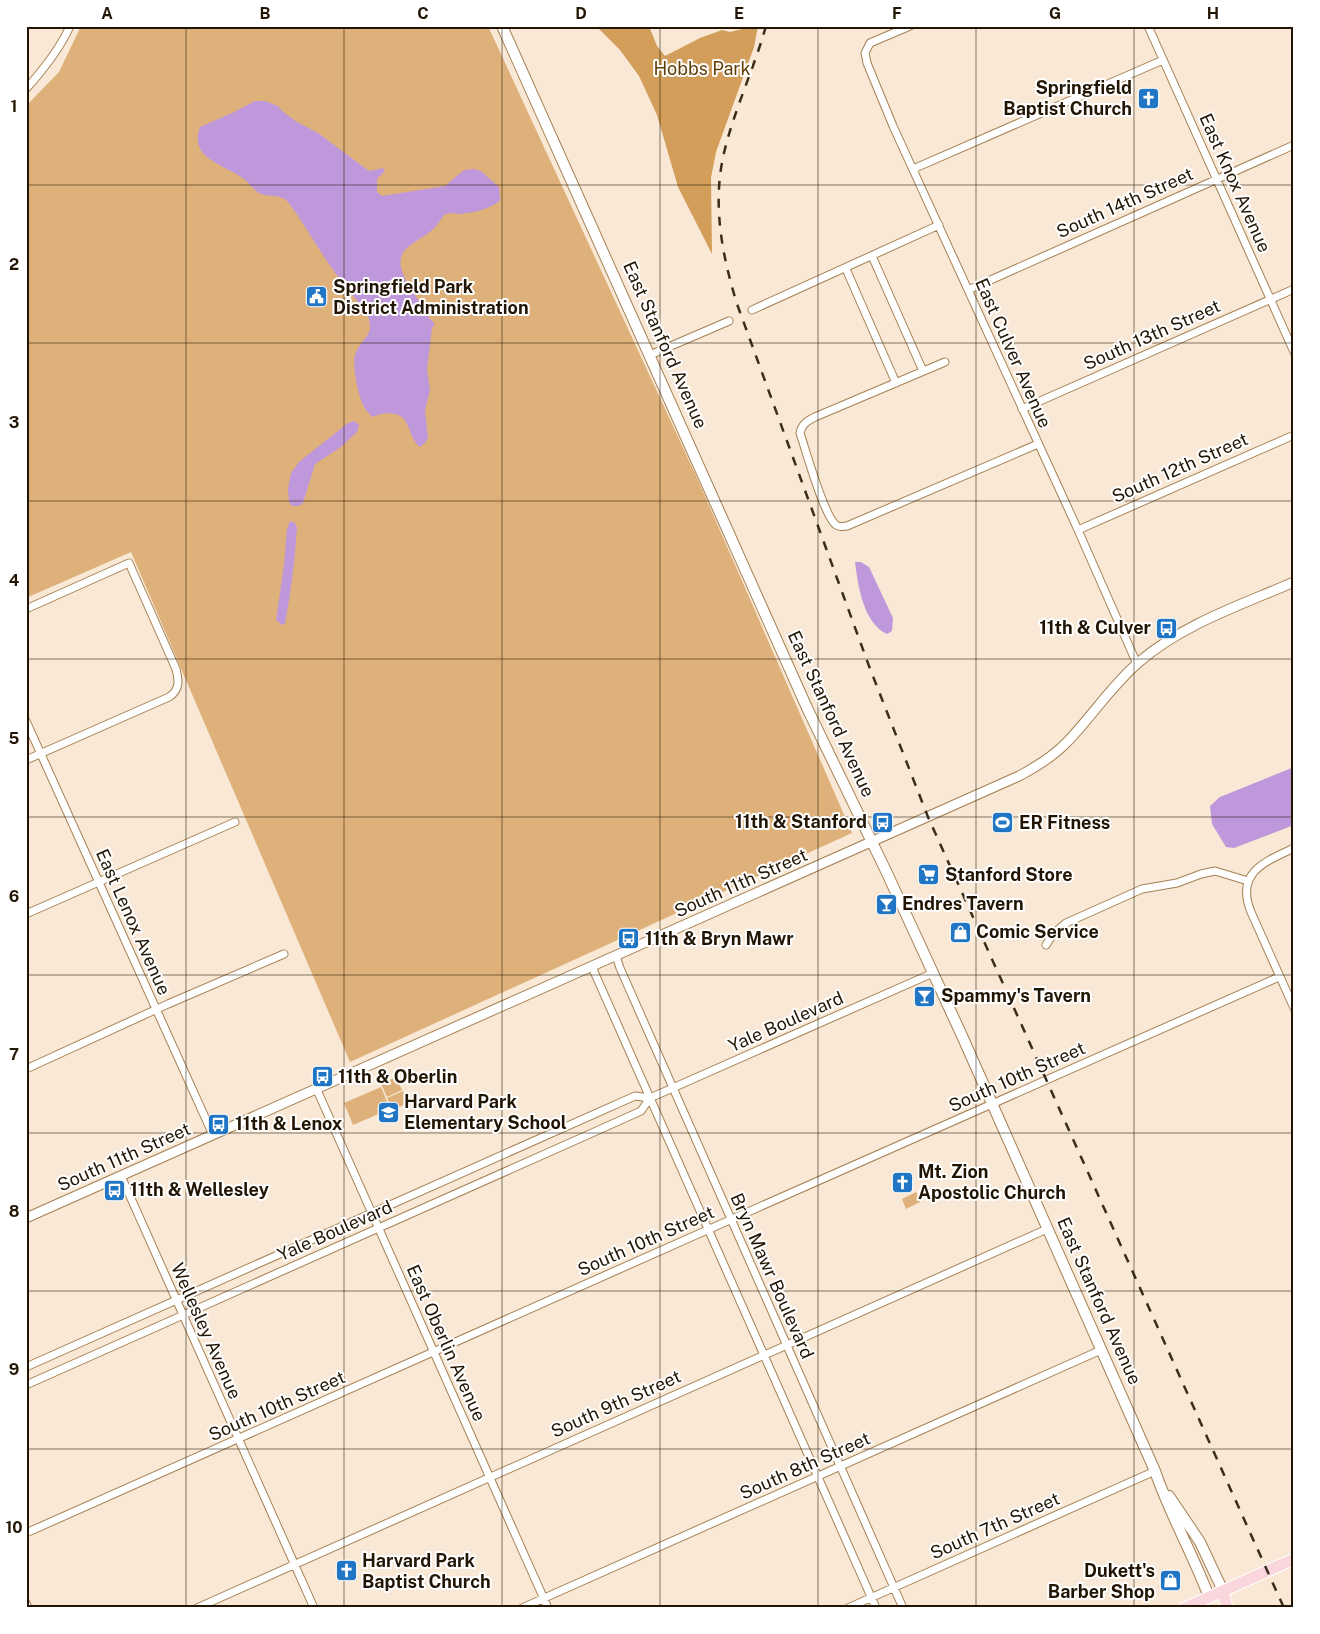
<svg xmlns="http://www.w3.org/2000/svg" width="1320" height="1634" font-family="'Public Sans',sans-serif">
	<rect width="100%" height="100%" fill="#f8e8d5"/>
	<path fill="#dfb17a" d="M81 26H488L698 480 852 833 350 1062 131 552 26 598V106L59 72Z
		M396 1077 402 1090 387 1097 381 1084Z
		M381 1087 390 1109 353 1125 344 1103Z
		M403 1091 408 1103 393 1110 387 1098Z
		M916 1192 920 1202 906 1209 902 1199Z"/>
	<path fill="#d39d5a" d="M596 26H649L657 46 665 56 700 38 722 30 730 32 742 29 746 26H758L754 47 716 152 711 178 712 254 678 187 657 115 639 76 620 50Z"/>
	<path fill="#bf97db" d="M255 101H265L278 106 282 111 297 122 318 133 369 171 383 168 385 171 377 179V192L382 196 445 186 464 170 474 169 481 171 499 187 500 200C492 209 472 213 459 214 453 214 451 212 444 215 442 218 440 221 438 224 430 234 418 239 408 247 385 266 422 299 429 318L435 324 432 328 427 369 430 390 425 410 428 438 425 443 420 447C408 438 411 417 395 414 387 412 380 414 372 417 369 414 365 409 363 405 358 394 352 366 355 355 362 335 376 338 367 313 351 293 334 273 321 252 312 239 305 226 296 213 293 209 290 204 287 201 280 194 269 197 261 194 254 191 248 181 241 177 222 164 189 158 200 127L234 112Z
		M354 421 359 425 357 432 341 447 315 464 303 503 299 506H292L289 502 288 489 291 473 299 462 348 423Z
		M290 521 295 523 297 527C295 559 291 592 285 624L282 625 276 620 284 565 287 529Z
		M855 562H861L869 567 893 618 892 631 887 634C863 623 858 585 855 562Z
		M1294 767V825L1234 848 1226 847 1212 824 1210 806 1220 797Z"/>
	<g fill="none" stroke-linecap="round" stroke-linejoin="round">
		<defs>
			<path id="minor" d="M910 26 870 43 865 53 867 63 893 126 1078 530 1137 664
				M1148 26 1294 352
				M26 89C43 70 60 49 70 26
				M913 169 1163 60
				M872 256 923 371
				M846 269 896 383
				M968 290 1294 145
				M752 310 939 225
				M650 355 729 321
				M945 362 815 417C807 421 802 424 800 433 806 451 824 516 836 525 840 528 843 526 847 526L1038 444
				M1022 409 1294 289
				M1078 530 1294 435
				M26 609 129 563 176 669C179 680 180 690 169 697L26 760
				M26 721 213 1135
				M1294 848C1264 862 1235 873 1251 912L1294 1008
				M26 914 235 822
				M1046 945 1053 934 1066 923 1142 889 1177 883 1201 874 1215 871 1248 881
				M616 956 620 968 903 1608
				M592 967 876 1608
				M26 1069 168 1004 284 954
				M317 1090 548 1608
				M121 1176 314 1608
				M26 1367 635 1096 650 1098
				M26 1385 583 1137 641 1111 650 1098 933 973
				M26 1533 696 1235 1279 977
				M26 1603 28 1608
				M197 1608 1047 1229
				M522 1608 1101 1350
				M848 1608 1155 1471"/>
			<path id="tertiary" d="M26 1218 1019 776C1036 767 1054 756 1068 741 1092 716 1112 685 1139 662 1183 624 1241 605 1294 582"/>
			<path id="secondary" d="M502 26 808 710 886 871 963 1038 1155 1471C1170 1515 1193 1554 1209 1597
				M1169 1496 1200 1542 1223 1591"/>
			<path id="primary" d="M1223 1591 1227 1608
				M1185 1608 1294 1559"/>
		</defs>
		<use href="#minor" stroke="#a68052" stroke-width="9"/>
		<use href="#tertiary" stroke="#a68052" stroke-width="11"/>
		<use href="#secondary" stroke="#a68052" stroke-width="12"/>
		<use href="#primary" stroke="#fff" stroke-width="13"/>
		<use href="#minor" stroke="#fff" stroke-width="7"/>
		<use href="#tertiary" stroke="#fff" stroke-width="9"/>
		<use href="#secondary" stroke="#fff" stroke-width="10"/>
		<use href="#primary" stroke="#fad7dc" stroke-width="11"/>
		<path stroke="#3b2d1b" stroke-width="2.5" stroke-dasharray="9 9" stroke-linecap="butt" d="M766 26C754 69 734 110 724 153 712 204 722 255 737 304L869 666 928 817 1284 1608"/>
	</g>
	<path fill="none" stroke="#231503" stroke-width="1" stroke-opacity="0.55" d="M186 26V1608M344 26V1608M502 26V1608M660 26V1608M818 26V1608M976 26V1608M1134 26V1608M26 185H1294M26 343H1294M26 501H1294M26 659H1294M26 817H1294M26 975H1294M26 1133H1294M26 1291H1294M26 1449H1294"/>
	<defs>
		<symbol id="church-square" viewBox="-11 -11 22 22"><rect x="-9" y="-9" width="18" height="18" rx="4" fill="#2076c4" stroke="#fff"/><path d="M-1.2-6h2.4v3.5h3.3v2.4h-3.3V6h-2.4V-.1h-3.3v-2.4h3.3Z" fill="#fff"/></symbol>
		<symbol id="civic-square" viewBox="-11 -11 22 22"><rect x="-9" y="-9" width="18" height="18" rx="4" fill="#2076c4" stroke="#fff"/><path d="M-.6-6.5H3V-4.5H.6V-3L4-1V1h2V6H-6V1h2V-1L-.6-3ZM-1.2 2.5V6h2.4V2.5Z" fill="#fff"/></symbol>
		<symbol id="bus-square" viewBox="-11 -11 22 22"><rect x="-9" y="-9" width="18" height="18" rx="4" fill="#2076c4" stroke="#fff"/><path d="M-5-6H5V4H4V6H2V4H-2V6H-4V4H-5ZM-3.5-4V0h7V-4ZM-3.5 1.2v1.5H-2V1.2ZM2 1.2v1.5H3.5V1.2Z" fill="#fff"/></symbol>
		<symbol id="stadium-square" viewBox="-11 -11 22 22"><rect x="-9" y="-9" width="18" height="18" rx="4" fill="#2076c4" stroke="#fff"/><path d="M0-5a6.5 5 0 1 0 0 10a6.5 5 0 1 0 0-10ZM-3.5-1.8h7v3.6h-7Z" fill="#fff"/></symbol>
		<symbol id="supermarket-square" viewBox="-11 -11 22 22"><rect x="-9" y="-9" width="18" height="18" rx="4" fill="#2076c4" stroke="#fff"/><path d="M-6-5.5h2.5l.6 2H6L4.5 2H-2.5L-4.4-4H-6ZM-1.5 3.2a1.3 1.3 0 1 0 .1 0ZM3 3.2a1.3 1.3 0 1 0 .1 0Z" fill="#fff"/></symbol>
		<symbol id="bar-square" viewBox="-11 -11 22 22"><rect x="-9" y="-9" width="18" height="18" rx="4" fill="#2076c4" stroke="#fff"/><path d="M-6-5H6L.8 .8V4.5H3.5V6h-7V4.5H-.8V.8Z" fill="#fff"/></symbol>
		<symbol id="shop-square" viewBox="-11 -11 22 22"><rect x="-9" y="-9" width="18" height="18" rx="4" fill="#2076c4" stroke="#fff"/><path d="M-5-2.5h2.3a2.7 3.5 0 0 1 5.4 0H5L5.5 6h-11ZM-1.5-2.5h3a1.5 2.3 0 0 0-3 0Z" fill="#fff"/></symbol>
		<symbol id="school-square" viewBox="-11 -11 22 22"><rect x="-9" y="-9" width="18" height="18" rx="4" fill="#2076c4" stroke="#fff"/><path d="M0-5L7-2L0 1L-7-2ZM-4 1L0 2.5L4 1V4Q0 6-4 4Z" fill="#fff"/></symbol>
	</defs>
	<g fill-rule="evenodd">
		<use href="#church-square" x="1136" y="86" width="25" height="25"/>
		<use href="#civic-square" x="304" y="284" width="25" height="25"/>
		<use href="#bus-square" x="1154" y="616" width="25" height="25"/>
		<use href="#bus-square" x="870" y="810" width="25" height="25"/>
		<use href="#stadium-square" x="990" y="810" width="25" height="25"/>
		<use href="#supermarket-square" x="916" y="862" width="25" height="25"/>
		<use href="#bar-square" x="874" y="892" width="25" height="25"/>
		<use href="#shop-square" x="948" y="920" width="25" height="25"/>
		<use href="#bus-square" x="616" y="926" width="25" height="25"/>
		<use href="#bar-square" x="912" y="984" width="25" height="25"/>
		<use href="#bus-square" x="310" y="1064" width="25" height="25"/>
		<use href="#school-square" x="376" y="1100" width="25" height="25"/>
		<use href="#bus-square" x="206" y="1112" width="25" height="25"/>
		<use href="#church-square" x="890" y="1170" width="25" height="25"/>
		<use href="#bus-square" x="102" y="1178" width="25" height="25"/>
		<use href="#church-square" x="334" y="1558" width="25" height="25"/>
		<use href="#shop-square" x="1158" y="1568" width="25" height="25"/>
	</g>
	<g text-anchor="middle" stroke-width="4" stroke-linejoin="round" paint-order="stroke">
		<g font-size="18" fill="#613e06" stroke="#fff">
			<text x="702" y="75">Hobbs Park</text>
		</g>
		<g font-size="18" font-weight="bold" fill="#231503" stroke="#fff" text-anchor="start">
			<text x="1132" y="94" text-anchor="end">Springfield<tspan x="1132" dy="21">Baptist Church</tspan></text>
			<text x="333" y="293">Springfield Park<tspan x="333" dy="21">District Administration</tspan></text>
			<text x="1151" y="634" text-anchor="end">11th &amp; Culver</text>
			<text x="867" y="828" text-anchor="end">11th &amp; Stanford</text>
			<text x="1019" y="829">ER Fitness</text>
			<text x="945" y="881">Stanford Store</text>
			<text x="902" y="910">Endres Tavern</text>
			<text x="976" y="938">Comic Service</text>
			<text x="645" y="945">11th &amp; Bryn Mawr</text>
			<text x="941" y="1002">Spammy's Tavern</text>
			<text x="338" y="1083">11th &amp; Oberlin</text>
			<text x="404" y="1108">Harvard Park<tspan x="404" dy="21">Elementary School</tspan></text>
			<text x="235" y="1130">11th &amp; Lenox</text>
			<text x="918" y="1178">Mt. Zion<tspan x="918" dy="21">Apostolic Church</tspan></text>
			<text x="130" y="1196">11th &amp; Wellesley</text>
			<text x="362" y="1567">Harvard Park<tspan x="362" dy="21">Baptist Church</tspan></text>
			<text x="1155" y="1577" text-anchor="end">Dukett's<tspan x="1155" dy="21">Barber Shop</tspan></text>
		</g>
		<g font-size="18" fill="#231503" stroke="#fff">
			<text transform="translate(1235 183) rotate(66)" y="6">East Knox Avenue</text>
			<text transform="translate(1125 203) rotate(-24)" y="6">South 14th Street</text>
			<text transform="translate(1152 335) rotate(-24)" y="6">South 13th Street</text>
			<text transform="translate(665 345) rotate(66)" y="6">East Stanford Avenue</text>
			<text transform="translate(1013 353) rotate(66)" y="6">East Culver Avenue</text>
			<text transform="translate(1180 468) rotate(-24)" y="6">South 12th Street</text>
			<text transform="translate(831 714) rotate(65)" y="6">East Stanford Avenue</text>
			<text transform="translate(741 883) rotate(-24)" y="6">South 11th Street</text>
			<text transform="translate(133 922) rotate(66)" y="6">East Lenox Avenue</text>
			<text transform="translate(786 1022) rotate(-24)" y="6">Yale Boulevard</text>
			<text transform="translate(1017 1077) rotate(-24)" y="6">South 10th Street</text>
			<text transform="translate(124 1157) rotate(-24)" y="6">South 11th Street</text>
			<text transform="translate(335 1231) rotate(-24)" y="6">Yale Boulevard</text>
			<text transform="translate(646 1241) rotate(-24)" y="6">South 10th Street</text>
			<text transform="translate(772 1276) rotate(66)" y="6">Bryn Mawr Boulevard</text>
			<text transform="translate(1099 1301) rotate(66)" y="6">East Stanford Avenue</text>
			<text transform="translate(206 1331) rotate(66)" y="6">Wellesley Avenue</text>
			<text transform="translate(446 1343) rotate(66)" y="6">East Oberlin Avenue</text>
			<text transform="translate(616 1404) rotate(-24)" y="6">South 9th Street</text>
			<text transform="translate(277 1406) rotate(-24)" y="6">South 10th Street</text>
			<text transform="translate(805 1466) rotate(-24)" y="6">South 8th Street</text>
			<text transform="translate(995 1526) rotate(-24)" y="6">South 7th Street</text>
		</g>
	</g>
	<rect width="1320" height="1634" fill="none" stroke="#ffffff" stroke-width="55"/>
	<rect x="28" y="28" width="1264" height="1578" fill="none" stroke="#231503" stroke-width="2"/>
	<g font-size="16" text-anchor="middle" font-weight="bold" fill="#231503">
		<text x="107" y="19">A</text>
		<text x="265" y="19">B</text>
		<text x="423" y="19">C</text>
		<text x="581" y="19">D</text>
		<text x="739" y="19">E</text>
		<text x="897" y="19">F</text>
		<text x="1055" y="19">G</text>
		<text x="1213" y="19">H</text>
		<text x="14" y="112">1</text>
		<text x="14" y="270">2</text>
		<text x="14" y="428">3</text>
		<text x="14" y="586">4</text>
		<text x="14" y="744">5</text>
		<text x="14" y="902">6</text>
		<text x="14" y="1060">7</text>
		<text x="14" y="1217">8</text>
		<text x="14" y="1375">9</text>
		<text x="14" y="1533">10</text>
	</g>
</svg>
